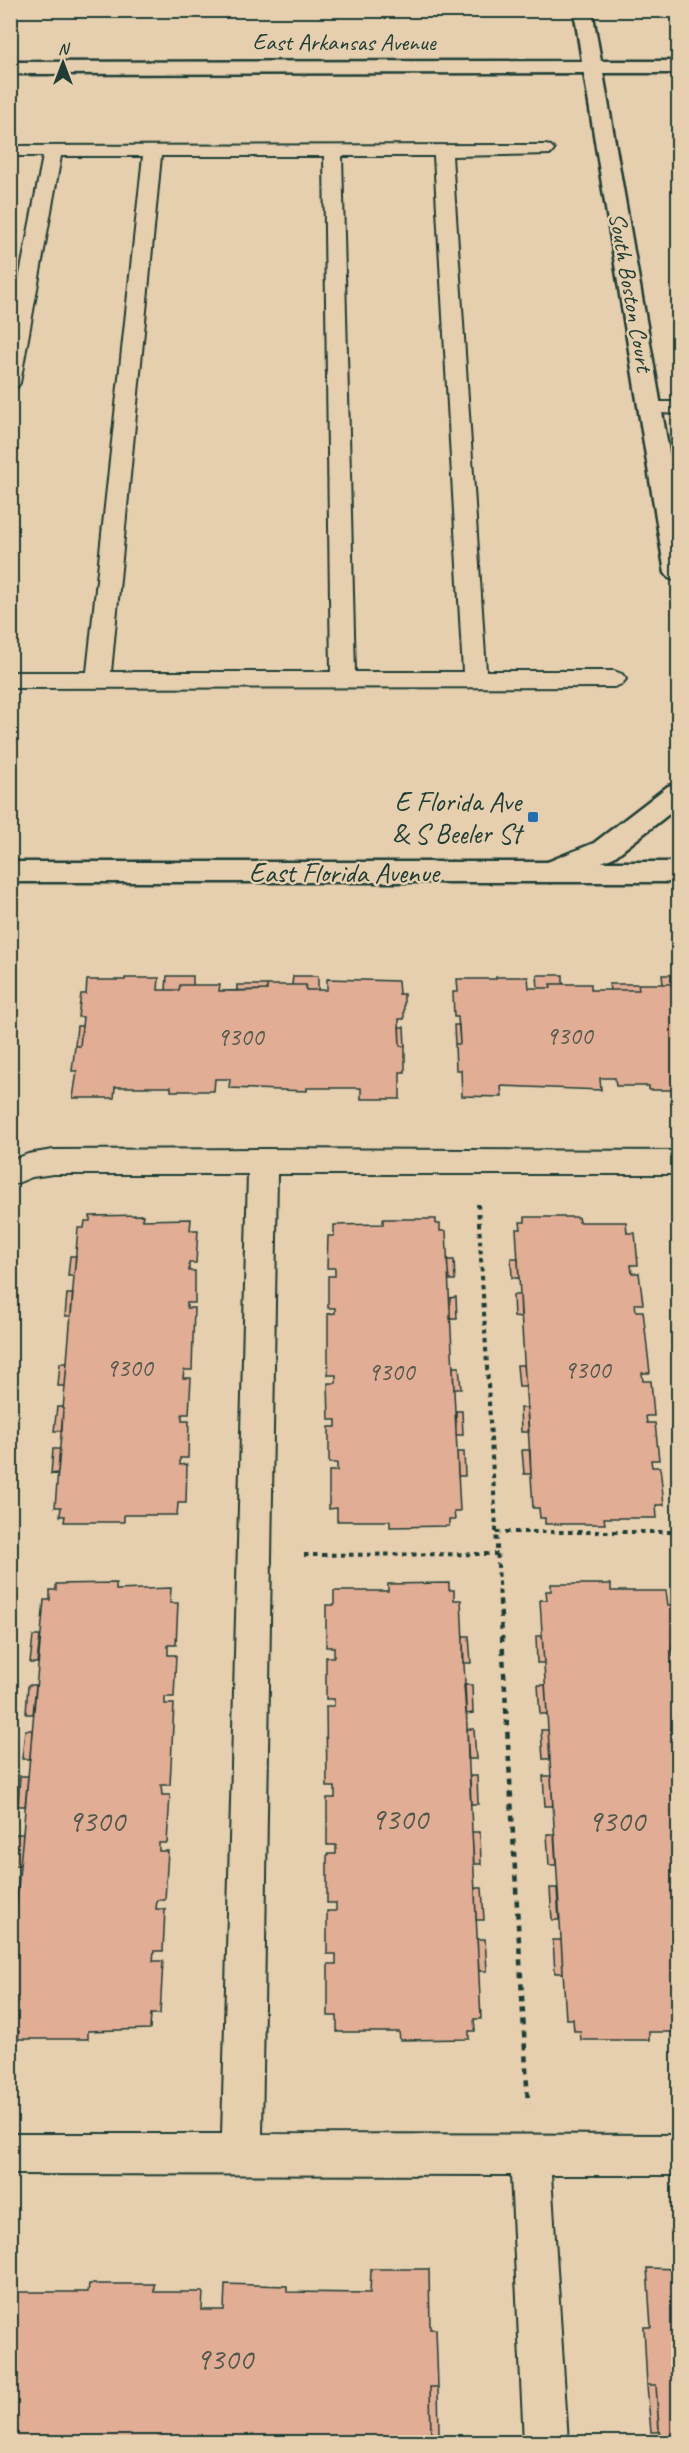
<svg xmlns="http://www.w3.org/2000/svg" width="689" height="2453" font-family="Caveat,sans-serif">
	<rect width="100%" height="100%" fill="#e5cfae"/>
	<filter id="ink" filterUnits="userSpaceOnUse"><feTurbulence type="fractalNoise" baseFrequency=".0167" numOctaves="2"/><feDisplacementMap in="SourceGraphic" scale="12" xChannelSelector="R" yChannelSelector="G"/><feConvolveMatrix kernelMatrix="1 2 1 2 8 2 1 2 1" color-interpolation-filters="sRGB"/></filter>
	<g filter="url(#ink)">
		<path fill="#e1ad94" stroke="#1f3d34" stroke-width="1.5" d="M537 975H563V984H550L551 988H538Z
			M662 975H678V989L677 984H663Z
			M167 976H193V985H180L179 990H166Z
			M293 976H318V990H306V985H292Z
			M496 977H528L529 988H551L550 984H591V990H639L638 984H677L678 1090H649V1086H616L615 1078H600L601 1090 501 1086 502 1097 462 1096 461 1070H456L455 1044H460L458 1017H454L453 992H458L457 979H496Z
			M125 978H159L158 990H179L180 985H220L219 991 267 990V985H306V990H327V979L398 981 399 994H404V1019H399L400 1046H405V1072H400V1099H361V1088H307V1091L229 1088 230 1079H215L214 1091H171V1087H115L114 1098H73L77 1071H72L75 1046H80L83 1017H78L81 994H86L87 980H125Z
			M609 984H638L639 990H610Z
			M237 985H267V990L237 991Z
			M454 1025H459L460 1044H455Z
			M77 1026H82L80 1046H75Z
			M399 1027H404L405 1046H400Z
			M143 1215 142 1220 191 1219 190 1230H198L196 1263H189V1271H195V1303H187V1308H194L192 1370H184L183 1378H191L189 1414H182V1421H189L188 1458H180V1465L187 1464 186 1503H178L177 1515H124V1522H64L65 1516H60L61 1507H55L78 1228H84L85 1221H90V1216Z
			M525 1217H578L579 1222H626L627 1233H635L638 1265H631L632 1273H639L643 1304H635L636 1311H643L650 1373H642L643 1381H651L654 1416H646L647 1423H655L659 1460H651L652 1467H660L664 1505H656L657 1518H604L605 1524H545V1518H540L539 1508H533L516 1229H521L520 1222H525Z
			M383 1219H436V1224H440V1231H446L460 1511H454L455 1520H449V1526L390 1527V1521H337V1508L329 1509V1471H337V1463H329V1427H336V1420H329L328 1383H336V1375H328V1314L335 1313V1308H328V1276H335V1268H327L328 1236H334V1225L383 1224Z
			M70 1256H76L74 1276H68Z
			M511 1258H518L519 1278H512Z
			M447 1260H454L455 1280H449Z
			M67 1294H73L71 1316H65Z
			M513 1295H520L521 1318 514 1317Z
			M456 1297 457 1319H450V1298Z
			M60 1363H67L65 1386H58Z
			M517 1365H524L526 1387H519Z
			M453 1367H459L461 1389H454Z
			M57 1407H63L62 1431H54Z
			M520 1408H527L529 1432H521Z
			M456 1411H462L463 1435H456Z
			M53 1449H60L58 1473 51 1474Z
			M522 1450H530L531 1474H524Z
			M457 1452H464L465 1476H458Z
			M116 1583V1590L171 1588 170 1603H178L176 1645H168V1655H176L174 1697H165V1704H174L170 1785H161L162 1795H170L167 1843H159V1851H168L165 1900H157L156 1909H165L163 1951H154L153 1961H163L160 2014H151L150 2029 88 2031V2039H18L19 2031H13L14 2019H10V1977L44 1600H50V1590H56V1584Z
			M449 1583V1590H454V1600H461L481 2019H474L475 2031H469V2039L400 2040 399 2032H337V2016H328V1964H336V1954H327V1911H336V1903H327V1854H336V1845H327V1798H335V1787H327L326 1706H334V1699H326V1657H334V1647H326V1605H334V1591H388V1584Z
			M551 1584H611V1591H666L668 1605H676L678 1647H672L673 1656H678V2032H649V2040H581L580 2031H574L573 2019H566L540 1600H547L546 1591H551Z
			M33 1636H40L37 1663H30Z
			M463 1636H469L471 1663H463Z
			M536 1636H542L544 1663H537Z
			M28 1685H36L33 1714H26Z
			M464 1685H472L473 1713 466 1714Z
			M538 1685H545L547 1714H540Z
			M467 1729H474L476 1759H468Z
			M25 1730H32L30 1759H22Z
			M541 1730H548L550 1759H543Z
			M20 1776H28L25 1806H18Z
			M470 1776H477L478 1804H471Z
			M543 1776H551L553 1806H545Z
			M472 1832H480L481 1864H474Z
			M15 1834H23L20 1865H12Z
			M547 1834H554L556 1865H549Z
			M10 1888H18L15 1920H10Z
			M475 1888H482L484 1920H476Z
			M550 1888H557L559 1920H552Z
			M477 1939H485L487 1971H479Z
			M553 1940H561L563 1973H555Z
			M647 2268 678 2269V2442H660L656 2385H647L644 2327H651Z
			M371 2269H429L430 2329H436L438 2387H430L431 2442H10V2292H88L89 2284H154V2292H203L202 2310H224L225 2284 287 2286V2292L370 2293Z
			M647 2385H656L659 2432H651Z
			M430 2387H438L439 2434H431Z"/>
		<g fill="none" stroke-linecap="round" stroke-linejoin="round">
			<defs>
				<path id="lane" d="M545 145 551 146 554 150 551 154 452 156 486 671H614L622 674 626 679 622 684 614 687 10 688V672H87L143 156H61L20 383 17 387 10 389V326L43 156H10V146ZM161 156H324L331 672H111ZM342 156H434L463 672H355Z
					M651 402H678V414L644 412 641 408 644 404Z
					M263 1149 678 1151V1174H277L262 2134 678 2135V2175H551L568 2442H524L511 2175 10 2174V2134H222L248 1174H53L32 1177 10 1186V1161L28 1154 53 1150Z"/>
				<path id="street" d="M574 10H592L601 61H678V73H603L678 504V581L669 578 665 573 584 73 10 74V62L582 61Z
					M678 784V807L614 857 560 879 550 882 540 879 536 872 540 865 594 843 668 786Z"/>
				<path id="secondary" d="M10 862H678V882H10Z"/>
			</defs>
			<use href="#lane" stroke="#1f3d34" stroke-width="4"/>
			<use href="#street" stroke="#1f3d34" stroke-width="5"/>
			<use href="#secondary" stroke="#1f3d34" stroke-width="5"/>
			<path stroke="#1f3d34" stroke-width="4" stroke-dasharray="4.5 4.5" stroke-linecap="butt" d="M478 1204 500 1601
				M496 1532H678
				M304 1555 498 1554"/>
			<path stroke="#1f3d34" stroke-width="4.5" stroke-dasharray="6 6" stroke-linecap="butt" d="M500 1600 528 2104"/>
			<use href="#lane" fill="#e5cfae" fill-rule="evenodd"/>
			<use href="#street" fill="#e5cfae" fill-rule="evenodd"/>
			<use href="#secondary" fill="#e5cfae" fill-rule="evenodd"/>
		</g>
	</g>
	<rect fill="#1f6fb2" stroke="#e5cfae" stroke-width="2" x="527" y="811" width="12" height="12" rx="3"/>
	<g text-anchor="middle" stroke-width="5" stroke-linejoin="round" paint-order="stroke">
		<g font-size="24" fill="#1f3d34" stroke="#e5cfae">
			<text x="344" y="50">East Arkansas Avenue</text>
			<text transform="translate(631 292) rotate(80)" y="8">South Boston Court</text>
		</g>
		<g font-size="26" fill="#50594c">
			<text x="569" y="1044">9300</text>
			<text x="240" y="1045">9300</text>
			<text x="129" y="1376">9300</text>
			<text x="587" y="1378">9300</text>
			<text x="391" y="1380">9300</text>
		</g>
		<g font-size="28" fill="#1f3d34" stroke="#e5cfae" text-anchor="end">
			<text x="521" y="811">E Florida Ave<tspan x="521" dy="32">&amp; S Beeler St</tspan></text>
		</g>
		<g font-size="28" fill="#1f3d34" stroke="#e5cfae">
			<text x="344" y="882">East Florida Avenue</text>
		</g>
		<g font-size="32" fill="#50594c">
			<text x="399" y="1829">9300</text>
			<text x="96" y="1831">9300</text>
			<text x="616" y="1831">9300</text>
			<text x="224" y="2369">9300</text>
		</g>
	</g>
	<rect width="689" height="2453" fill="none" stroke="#e5cfae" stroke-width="36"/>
	<rect x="18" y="18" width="653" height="2417" fill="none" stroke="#1f3d34" stroke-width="2" filter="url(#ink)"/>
	<g transform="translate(63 63)" stroke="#e5cfae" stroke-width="4.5" paint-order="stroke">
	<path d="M0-4.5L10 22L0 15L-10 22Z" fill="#1f3d34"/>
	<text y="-9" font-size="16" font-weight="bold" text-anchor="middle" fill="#1f3d34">N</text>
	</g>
</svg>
